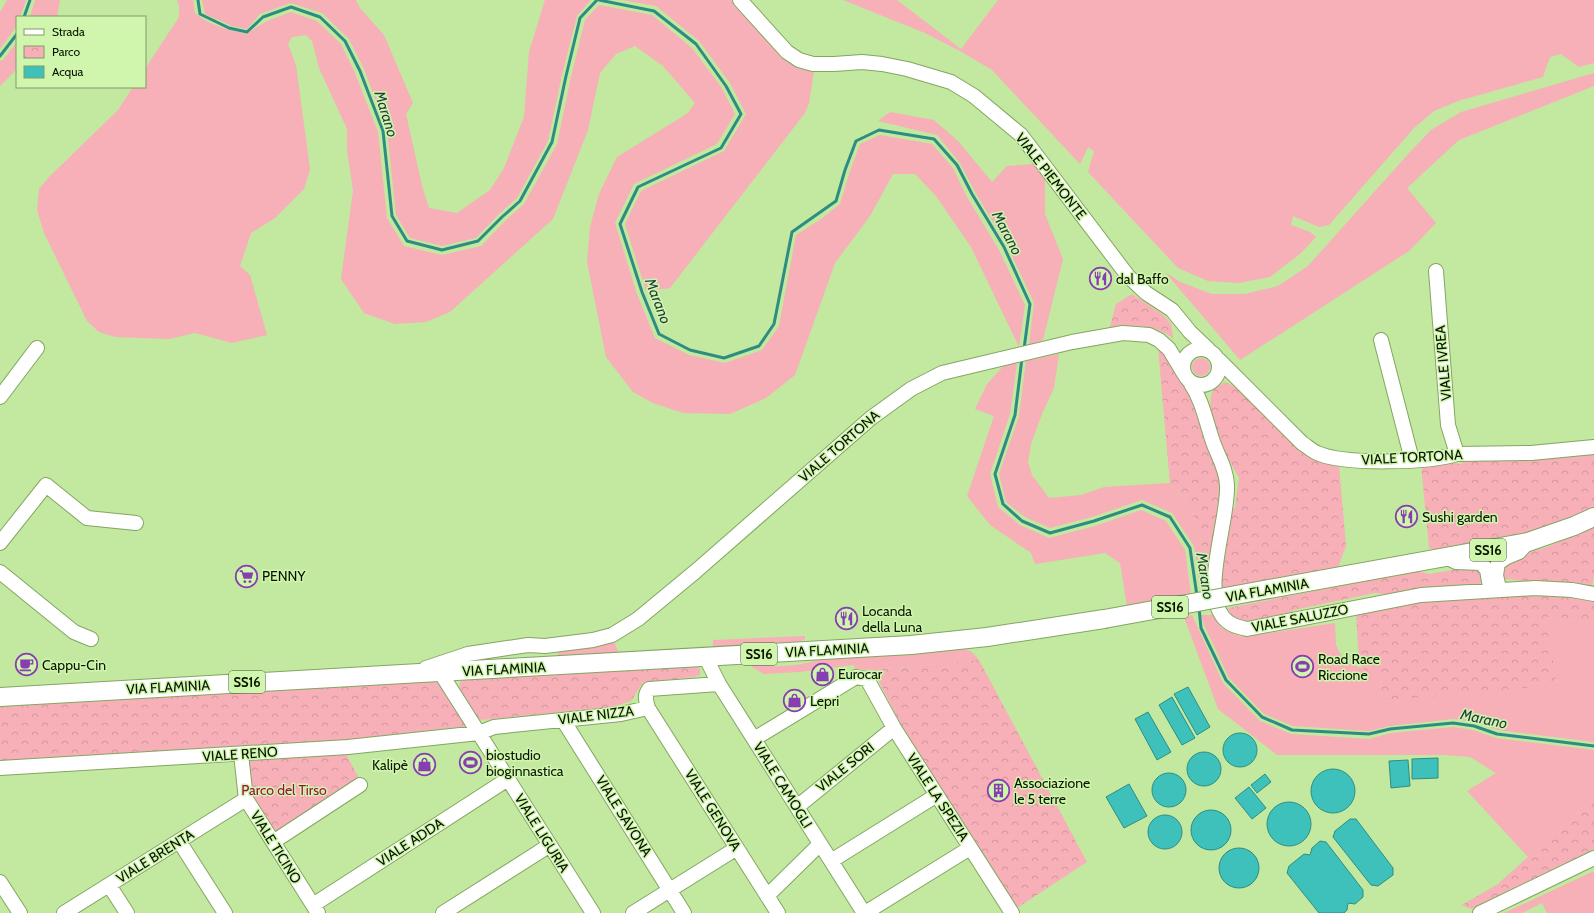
<svg xmlns="http://www.w3.org/2000/svg" width="1594" height="913" font-family="Cabin,sans-serif">
	<defs>
		<pattern id="park-crowns" width="20" height="18" patternUnits="userSpaceOnUse"><rect width="20" height="18" fill="#f7afb8"/><path d="M2 6a3 3 0 1 1 6 0M12 15a3 3 0 1 1 6 0" fill="none" stroke="#d2969c"/></pattern>
	</defs>
	<rect width="100%" height="100%" fill="#c3e8a0"/>
	<path fill="#f7afb8" d="M7 0H26L20 17H17L16 27 0 49V12Z
		M35 0H60L57 17H30Z
		M177 0H193L195 13C208 25 229 30 246 34L267 21 291 12 317 21 341 44 355 73 378 132 387 218 404 246 442 255 481 246 505 221 524 204 557 144 571 77 585 20 599 5 652 15 692 48 722 88 735 114 717 144 634 184 615 223 637 294 655 338 689 355 725 363 762 350 779 326 796 235 821 219 840 204 850 171 860 144 880 135 932 144 953 168 967 197 999 250 1025 305 1019 347 971 247 936 196 915 174H893L870 216 835 263 795 375 766 398 730 414 683 413 653 403 633 392 606 357 587 262 590 227 599 194 617 157 688 113 695 103 663 66 635 46 616 54 600 73 588 130 553 219 450 312 426 322 395 324 364 313 341 279 353 191 347 150V129L319 68 312 41 306 35 292 37 288 44 296 65 310 169 304 189 275 218 251 233 240 266 250 275 267 335 232 343 195 333 169 339 115 337 99 332 87 321 44 233 37 210 39 189 49 177 118 110 133 87H145V69L179 17V5Z
		M202 0H356L360 8 384 35 413 103 406 114 422 186 429 208 457 213 490 190 504 168 524 117 529 52 545 0H591L577 16 562 75 548 141 517 198 499 214 476 238 442 246 410 238 396 215 387 130 364 69 349 39 322 13 291 3 260 14 247 29 232 26 205 14Z
		M622 0H731L783 59 800 69 814 71 809 103 805 113 670 288 646 291 625 224 641 191 724 151 746 114 730 83 699 41 656 6Z
		M843 0H897L961 49 998 0H1594V63L1579 67 1561 54 1550 57 1543 77 1458 101 1434 111 1414 128 1329 225 1319 227 1293 216 1291 225 1310 232 1316 237 1301 253 1270 277 1239 283 1208 281 1178 268 1088 172 1094 151 1088 147 1080 164 992 70 960 51 925 33Z
		M17 42V69L0 86V61L3 60Z
		M1594 73V86L1459 140 1407 188 1436 223 1409 251 1240 360 1165 272 1180 282 1212 294H1245L1278 286 1308 266 1410 152 1431 130 1461 112Z
		M890 112 934 120 958 141 992 182 1007 166 1035 164 1045 177V214L1063 259 1043 340 1029 345 1034 303 1007 245 975 192 960 163 937 135 878 121Z
		M1059 354 1054 388 1042 414 1031 444 1028 462 1032 475 1049 498 1081 495 1104 487 1170 483 1188 501 1200 534 1207 571 1210 573V592L1201 593 1194 546 1172 513 1142 500 1092 517 1050 528 1025 517 1006 502 999 474 1019 416 1026 361Z
		M1192 367a9 9 0 1 1 18 0a9 9 0 1 1-18 0Z
		M1017 363 1010 414 990 474 998 507 1020 525 1049 538 1095 526 1141 510 1166 521 1185 550 1191 595 1127 606 1120 563 1105 553 1035 564 1031 553 990 525 967 496 994 416 975 409 987 384 1005 364Z
		M1192 615 1223 683 1260 721 1291 734 1369 739 1391 733 1453 727 1473 730 1496 738 1594 750V797L1528 857 1467 791 1496 773 1470 757 1444 755H1277L1218 709 1184 617Z
		M1201 615H1213L1221 628 1239 636H1250L1335 623 1336 645 1344 662 1380 674 1382 701 1557 684 1545 617 1594 622V742L1498 730 1475 722 1453 719 1390 726 1369 731 1293 726 1264 714 1229 678 1205 627Z
		M805 636V639L799 642 713 647V640Z
		M614 641 618 652 561 657 557 654 560 651 605 645Z
		M965 649 972 652 979 660 873 670 855 669 854 665 799 672 764 674 752 667V663C759 663 764 665 771 666 786 667 804 664 819 660Z
		M1594 871V913H1547L1542 903 1522 913H1504Z"/>
	<path fill="url(#park-crowns)" d="M1132 294 1162 314 1171 323 1173 338C1151 322 1135 327 1110 327L1116 304Z
		M1158 348 1166 357 1181 383 1193 391 1215 461 1220 479V501L1210 573 1207 571 1200 534 1188 501 1170 483Z
		M1225 382 1240 389 1339 465 1346 546 1337 570 1222 591 1220 576 1229 515 1235 507 1239 478 1214 433 1210 411 1211 396 1214 389Z
		M1594 450V509L1541 530 1439 551 1429 548 1421 464 1447 462 1461 464 1467 458Z
		M1594 527V575L1592 587 1505 579 1501 572 1509 558 1547 547Z
		M1474 566 1480 568 1482 581 1479 585 1389 595 1375 593 1294 610 1286 616 1246 624 1232 618 1228 608 1417 571 1430 574Z
		M1529 595 1572 597 1594 601V622L1546 617 1557 685 1382 701 1380 674 1362 669 1359 659 1356 614 1416 602Z
		M979 660 1087 862 1017 908 900 723 873 670Z
		M694 665 700 669V675L693 677 643 682 631 701 613 707 481 720 475 717 459 690 460 682 467 678Z
		M427 680 439 683 467 726 346 740 0 762V707Z
		M346 754 359 778 275 834 252 799 247 759Z
		M1594 797V849L1471 909 1462 905 1498 884Z"/>
	<path fill="#3ec1bb" stroke="#2e8d83" d="M1188 687 1210 727 1197 735 1174 694Z
		M1172 697 1195 738 1182 745 1159 705Z
		M1148 712 1171 752 1157 760 1135 719Z
		M1223 750a17 17 0 1 1 34 0a17 17 0 1 1-34 0Z
		M1187 769a17 17 0 1 1 34 0a17 17 0 1 1-34 0Z
		M1438 758V778L1412 779V759Z
		M1408 760 1410 786 1391 788 1389 761Z
		M1311 791a22 22 0 1 1 44 0a22 22 0 1 1-44 0Z
		M1152 790a17 17 0 1 1 34 0a17 17 0 1 1-34 0Z
		M1265 774 1271 782 1257 793 1251 785Z
		M1129 784 1147 816 1124 828 1106 797Z
		M1249 787 1266 808 1252 819 1235 798Z
		M1267 824a22 22 0 1 1 44 0a22 22 0 1 1-44 0Z
		M1191 830a20 20 0 1 1 40 0a20 20 0 1 1-40 0Z
		M1148 832a17 17 0 1 1 34 0a17 17 0 1 1-34 0Z
		M1350 819H1356L1393 868V875L1378 886 1371 885 1333 837 1335 831Z
		M1320 841 1326 842 1363 890V897L1355 904 1348 903 1347 910 1344 913H1319L1287 873 1289 866 1304 854 1310 855 1312 848Z
		M1219 868a20 20 0 1 1 40 0a20 20 0 1 1-40 0Z"/>
	<g fill="none" stroke-linecap="round" stroke-linejoin="round">
		<path stroke="#2e8d83" stroke-width="3" d="M198 0 200 14 229 28 247 32 263 17 291 7 320 17 345 41 360 71 383 131 392 216 407 241 442 250 478 241 502 217 520 201 552 142 566 76 580 18 597 0
			M599 0 654 11 696 44 726 86 741 114 721 148 638 187 620 224 642 292 659 334 690 350 724 358 759 346 774 324 792 232 836 201 845 170 856 141 879 130 934 139 957 165 972 194 1004 247 1030 304 1024 349
			M24 17 30 0
			M0 56 17 34
			M1022 358 1015 415 995 474 1003 504 1022 521 1050 533 1094 521 1142 505 1170 517 1190 548 1197 596
			M1199 608 1201 628 1226 680 1262 717 1292 730 1369 734 1390 729 1453 723 1474 726 1497 734 1594 746"/>
		<defs>
			<path id="minor" d="M740 0 787 52 799 60 813 64H834L862 62 882 64 907 69 951 82 974 96 1021 135 1128 276 1146 293 1172 310 1190 332 1208 349
				M1436 271 1448 425 1457 454
				M1381 340 1412 460
				M1183 367a18 18 0 1 1 36 0a18 18 0 1 1-36 0Z
				M1219 360 1302 443C1307 446 1312 451 1317 453 1344 465 1429 463 1457 454L1531 453 1594 447
				M1190 382C1202 400 1205 418 1212 439 1217 455 1226 467 1227 485 1229 518 1201 590 1223 617 1229 625 1238 627 1247 629L1421 595 1535 588 1572 590 1594 594
				M0 397 37 348
				M0 543 46 485 87 518 136 523
				M1448 558 1456 562 1481 563 1487 570 1490 587
				M0 572 74 632 91 639
				M1499 589 1496 575 1498 563 1507 557 1519 552 1528 542
				M705 656 719 684 864 913
				M426 668 468 654 528 645 545 646 593 640 612 635 638 619 696 571 871 418 911 389 942 373 1072 342 1123 333 1149 335 1159 340 1169 349 1184 374
				M440 672 593 913
				M719 684 649 689C644 696 646 700 648 708L778 913
				M563 720 684 913
				M754 739 856 677 867 679 894 728 1012 913
				M241 754 246 799 318 913
				M0 768 348 747 479 733 494 727 621 714 648 708
				M797 807 894 728
				M179 841 225 913
				M273 842 360 785
				M831 861 937 795
				M0 882 20 913
				M109 885 127 913
				M767 896 820 844
				M313 905 508 779
				M64 913 246 799
				M443 913 550 845
				M633 913 737 848
				M865 913 970 848
				M1480 913 1594 858"/>
			<path id="major" d="M1236 595 1528 542 1574 526 1594 517
				M0 697 911 645 987 637 1104 619"/>
		</defs>
		<use href="#minor" stroke="#83a661" stroke-width="16"/>
		<use href="#major" stroke="#83a661" stroke-width="20"/>
		<use href="#minor" stroke="#fff" stroke-width="14"/>
		<use href="#major" stroke="#fff" stroke-width="18"/>
		<defs>
			<path id="major-bridge" d="M1104 619 1236 595"/>
		</defs>
		<use href="#major-bridge" stroke="#83a661" stroke-width="20" stroke-linecap="butt"/>
		<use href="#major-bridge" stroke="#fff" stroke-width="18"/>
	</g>
	<defs>
		<symbol id="restaurant-ring" viewBox="-11 -11 22 22"><circle r="9.5" fill="#d0f6ad" stroke="#863eb1" stroke-width="1.5"/><path d="M-5-6h1v4h1v-4h1v4h1v-4h1v5L-1.5 .5V6h-2V.5L-5-1ZM5-6V6H3V1.5H1.5Q1.5-4 5-6Z" fill="#863eb1"/></symbol>
		<symbol id="supermarket-ring" viewBox="-11 -11 22 22"><circle r="9.5" fill="#d0f6ad" stroke="#863eb1" stroke-width="1.5"/><path d="M-6-5.5h2.5l.6 2H6L4.5 2H-2.5L-4.4-4H-6ZM-1.5 3.2a1.3 1.3 0 1 0 .1 0ZM3 3.2a1.3 1.3 0 1 0 .1 0Z" fill="#863eb1"/></symbol>
		<symbol id="cafe-ring" viewBox="-11 -11 22 22"><circle r="9.5" fill="#d0f6ad" stroke="#863eb1" stroke-width="1.5"/><path d="M-5.5-4.5H6V0H3Q3 3.5 0 3.5H-2.5Q-5.5 3.5-5.5 0ZM3-3.2v2h1.7v-2ZM-6 4.5H4V6H-6Z" fill="#863eb1"/></symbol>
		<symbol id="stadium-ring" viewBox="-11 -11 22 22"><circle r="9.5" fill="#d0f6ad" stroke="#863eb1" stroke-width="1.5"/><path d="M0-5a6.5 5 0 1 0 0 10a6.5 5 0 1 0 0-10ZM-3.5-1.8h7v3.6h-7Z" fill="#863eb1"/></symbol>
		<symbol id="shop-ring" viewBox="-11 -11 22 22"><circle r="9.5" fill="#d0f6ad" stroke="#863eb1" stroke-width="1.5"/><path d="M-5-2.5h2.3a2.7 3.5 0 0 1 5.4 0H5L5.5 6h-11ZM-1.5-2.5h3a1.5 2.3 0 0 0-3 0Z" fill="#863eb1"/></symbol>
		<symbol id="building-ring" viewBox="-11 -11 22 22"><circle r="9.5" fill="#d0f6ad" stroke="#863eb1" stroke-width="1.5"/><path d="M-4-6H4V6H1V3H-1V6H-4ZM-2.5-4.3h1.7v1.8h-1.7ZM.8-4.3h1.7v1.8H.8ZM-2.5-1h1.7V.8h-1.7ZM.8-1h1.7V.8H.8Z" fill="#863eb1"/></symbol>
	</defs>
	<g fill-rule="evenodd">
		<use href="#restaurant-ring" x="1088" y="266" width="25" height="25"/>
		<use href="#restaurant-ring" x="1394" y="504" width="25" height="25"/>
		<use href="#supermarket-ring" x="234" y="564" width="25" height="25"/>
		<use href="#restaurant-ring" x="834" y="606" width="25" height="25"/>
		<use href="#cafe-ring" x="14" y="652" width="25" height="25"/>
		<use href="#stadium-ring" x="1290" y="654" width="25" height="25"/>
		<use href="#shop-ring" x="810" y="662" width="25" height="25"/>
		<use href="#shop-ring" x="782" y="688" width="25" height="25"/>
		<use href="#stadium-ring" x="458" y="750" width="25" height="25"/>
		<use href="#shop-ring" x="412" y="752" width="25" height="25"/>
		<use href="#building-ring" x="986" y="778" width="25" height="25"/>
	</g>
	<g text-anchor="middle" stroke-width="3" stroke-linejoin="round" paint-order="stroke">
		<g fill="#d0f6ad" stroke="#455834" stroke-width="1">
			<rect x="1470" y="539" width="36" height="22" rx="3"/>
			<rect x="1152" y="596" width="36" height="22" rx="3"/>
			<rect x="741" y="643" width="36" height="22" rx="3"/>
			<rect x="229" y="671" width="36" height="22" rx="3"/>
		</g>
		<g font-size="13" font-weight="bold" fill="#091500">
			<text x="1488" y="555">SS16</text>
			<text x="1170" y="612">SS16</text>
			<text x="759" y="659">SS16</text>
			<text x="247" y="687">SS16</text>
		</g>
		<g font-size="14" fill="#091500" stroke="#d0f6ad">
			<text transform="translate(1051 176) rotate(52)" y="5">VIALE PIEMONTE</text>
			<text transform="translate(1443 363) rotate(-95)" y="5">VIALE IVREA</text>
			<text transform="translate(839 446) rotate(-41)" y="5">VIALE TORTONA</text>
			<text transform="translate(1412 457) rotate(-3)" y="5">VIALE TORTONA</text>
			<text transform="translate(1267 590) rotate(-10)" y="5">VIA FLAMINIA</text>
			<text transform="translate(1300 618) rotate(-11)" y="5">VIALE SALUZZO</text>
			<text transform="translate(827 650) rotate(-3)" y="5">VIA FLAMINIA</text>
			<text transform="translate(504 669) rotate(-3)" y="5">VIA FLAMINIA</text>
			<text transform="translate(168 687) rotate(-3)" y="5">VIA FLAMINIA</text>
			<text transform="translate(596 715) rotate(-7)" y="5">VIALE NIZZA</text>
			<text transform="translate(240 754) rotate(-4)" y="5">VIALE RENO</text>
			<text transform="translate(845 767) rotate(-39)" y="5">VIALE SORI</text>
			<text transform="translate(783 785) rotate(58)" y="5">VIALE CAMOGLI</text>
			<text transform="translate(938 797) rotate(57)" y="5">VIALE LA SPEZIA</text>
			<text transform="translate(713 810) rotate(58)" y="5">VIALE GENOVA</text>
			<text transform="translate(624 816) rotate(58)" y="5">VIALE SAVONA</text>
			<text transform="translate(542 833) rotate(58)" y="5">VIALE LIGURIA</text>
			<text transform="translate(410 842) rotate(-33)" y="5">VIALE ADDA</text>
			<text transform="translate(276 847) rotate(58)" y="5">VIALE TICINO</text>
			<text transform="translate(155 856) rotate(-32)" y="5">VIALE BRENTA</text>
		</g>
		<g font-size="14" fill="#091500" stroke="#d0f6ad" text-anchor="start">
			<text x="1116" y="284">dal Baffo</text>
			<text x="1422" y="522">Sushi garden</text>
			<text x="262" y="581">PENNY</text>
			<text x="862" y="616">Locanda<tspan x="862" dy="16">della Luna</tspan></text>
			<text x="1318" y="664">Road Race<tspan x="1318" dy="16">Riccione</tspan></text>
			<text x="42" y="670">Cappu-Cin</text>
			<text x="838" y="679">Eurocar</text>
			<text x="810" y="706">Lepri</text>
			<text x="486" y="760">biostudio<tspan x="486" dy="16">bioginnastica</tspan></text>
			<text x="408" y="770" text-anchor="end">Kalipè</text>
			<text x="1014" y="788">Associazione<tspan x="1014" dy="16">le 5 terre</tspan></text>
		</g>
		<g font-size="14" fill="#9b113e" stroke="#d0f6ad">
			<text x="284" y="795">Parco del Tirso</text>
		</g>
		<g font-size="15" font-style="italic" fill="#233f3d" stroke="#d0f6ad">
			<text transform="translate(386 114) rotate(73)" y="5">Marano</text>
			<text transform="translate(1007 233) rotate(62)" y="5">Marano</text>
			<text transform="translate(658 301) rotate(69)" y="5">Marano</text>
			<text transform="translate(1205 576) rotate(81)" y="5">Marano</text>
			<text transform="translate(1484 719) rotate(12)" y="5">Marano</text>
		</g>
	</g>
	<rect x="16" y="16" width="130" height="72" fill="#d0f6ad" stroke="#809c68"/>
	<rect x="24" y="29" width="20" height="6" fill="#ffffff" stroke="#809c68"/>
	<text x="52" y="36" font-size="12" fill="#091500">Strada</text>
	<rect x="24" y="46" width="20" height="12" fill="url(#park-crowns)" stroke="#809c68"/>
	<text x="52" y="56" font-size="12" fill="#091500">Parco</text>
	<rect x="24" y="66" width="20" height="12" fill="#3ec1bb" stroke="#809c68"/>
	<text x="52" y="76" font-size="12" fill="#091500">Acqua</text>
</svg>
